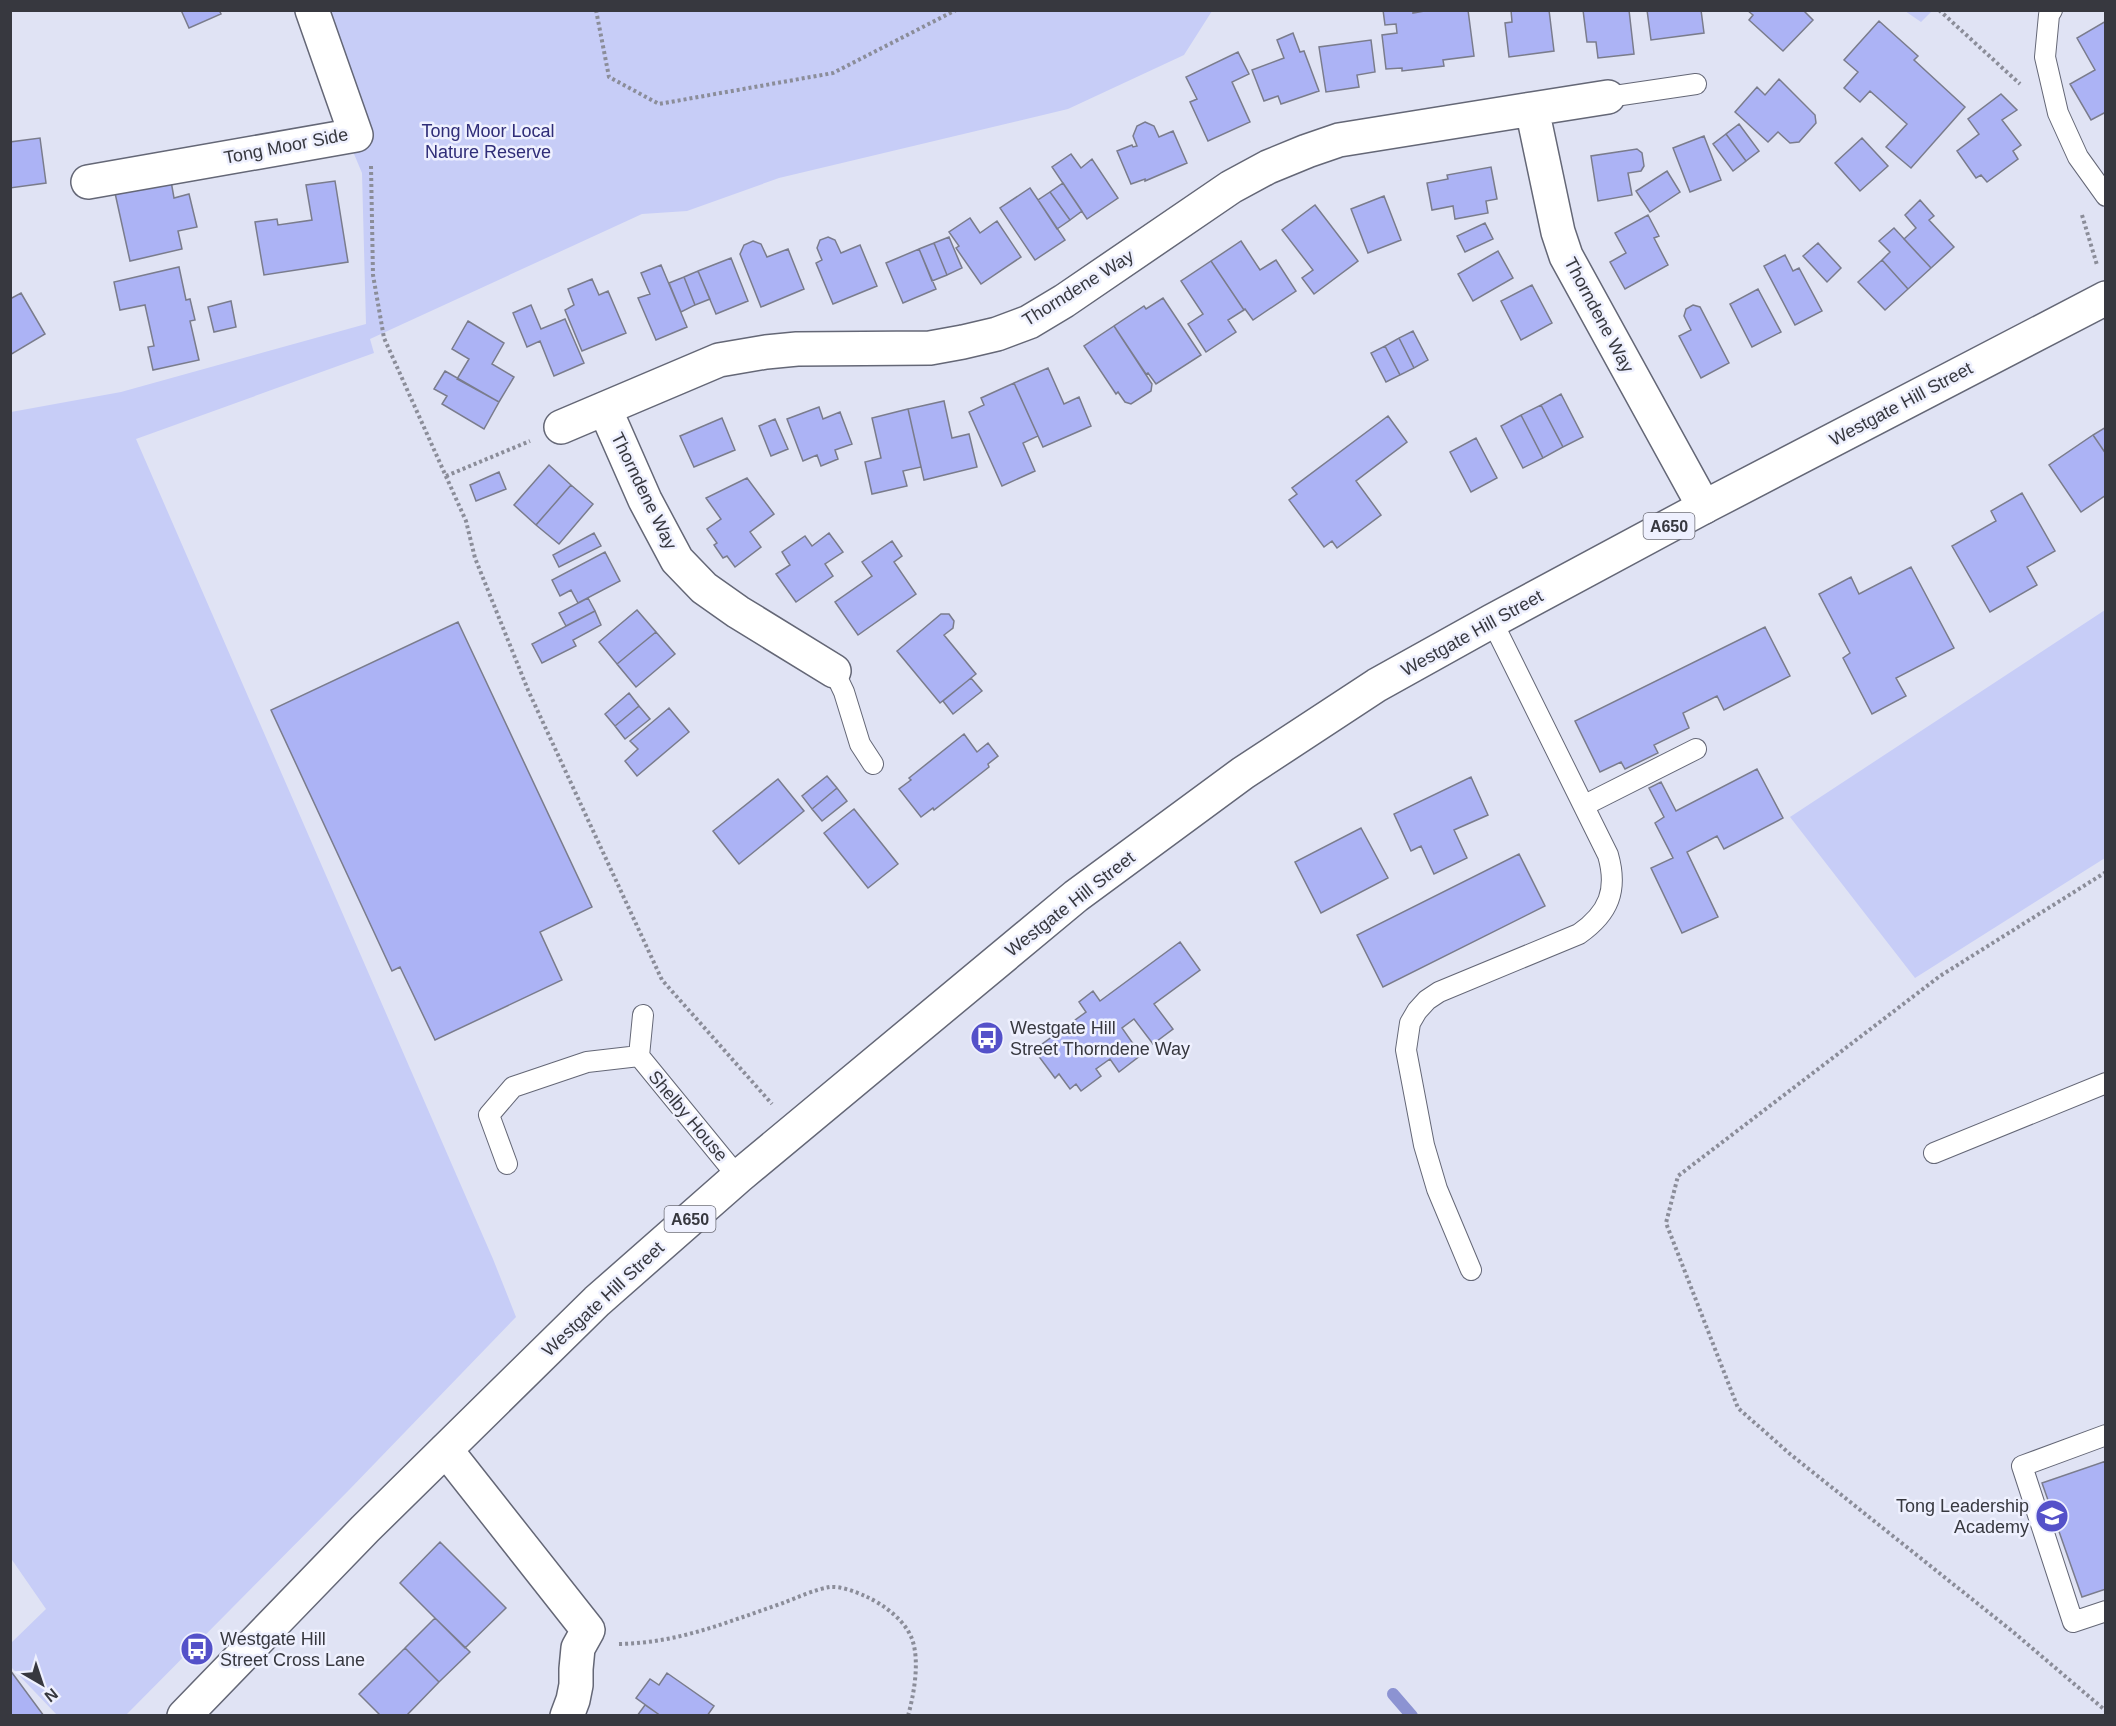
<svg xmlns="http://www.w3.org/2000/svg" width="2116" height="1726" font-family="Arial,sans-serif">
	<rect width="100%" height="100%" fill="#e0e3f4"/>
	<path fill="#c7cdf7" d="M301 11H1212L1184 55 1068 109 779 178 687 211 642 214 370 339 374 353 136 439 493 1259 516 1317 349 1490 126 1715H57L11 1667V1643L46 1609 10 1557 11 412 121 392 366 324 362 173 336 111Z
		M1905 11H1932L1921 22Z
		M2105 610V858L1915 978 1790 817Z"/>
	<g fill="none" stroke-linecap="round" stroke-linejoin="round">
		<path stroke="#8c93d2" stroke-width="12" d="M1393 1694 1412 1716"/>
	</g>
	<path fill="#acb3f5" stroke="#7a7c8c" stroke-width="1.5" d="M181 10H219L221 14 189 28Z
		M1383 10H1413V13L1430 10H1468L1474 56 1443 60 1444 66 1402 71V68L1386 69 1382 35 1397 33 1396 24 1385 25Z
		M1511 10H1549L1554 51 1509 57 1505 23 1512 22Z
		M1583 10H1629L1634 54 1598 58 1596 42H1587Z
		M1647 10H1701L1704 33 1651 40Z
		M1747 10H1803L1813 20 1783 51 1749 20 1753 15Z
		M1879 21 1918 56 1914 60 1965 107 1911 168 1886 147 1907 124 1870 91 1860 102 1844 88 1858 72 1844 60Z
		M2106 21V112L2091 120 2070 84 2095 70 2077 38Z
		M1293 33 1300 52 1304 51 1319 91 1281 104 1278 96 1264 101 1252 70 1284 58 1277 40Z
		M1371 40 1375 72 1357 75 1359 87 1326 92 1319 47Z
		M1238 52 1249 74 1232 82 1250 122 1208 141 1190 102 1197 99 1186 77Z
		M1779 79 1815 115 1816 123 1799 142 1790 143 1778 132 1768 142 1735 112 1757 87 1765 95Z
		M2001 94 2017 110 2002 120 2021 145 2013 151 2018 159 1987 182 1981 175 1976 178 1957 151 1979 134 1968 119Z
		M1145 122 1154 126 1159 137 1173 131 1187 163 1145 181V179L1131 184 1117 151 1132 145 1133 147 1137 146 1133 136 1137 126Z
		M1739 124 1759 151 1746 161 1726 134Z
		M1726 134 1746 161 1733 171 1713 144Z
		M1704 136 1721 180 1690 192 1673 148Z
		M40 138 46 183 10 188V142Z
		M1862 138 1888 166 1860 191 1835 163Z
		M1637 149 1642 153 1644 166 1641 171 1628 173 1632 195 1598 201 1591 156Z
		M1071 154 1081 168 1092 159 1118 198 1087 219 1052 167Z
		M1491 167 1497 199 1486 201 1488 213 1455 219 1453 206 1432 210 1427 183 1448 179 1447 175Z
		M1667 171 1680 192 1650 212 1636 191Z
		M171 181 174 198 189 194 197 227 178 231 182 249 130 261 115 193Z
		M335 181 348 262 264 275 255 222 277 219 278 225 312 220 306 185Z
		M1063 183 1082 211 1070 220 1050 192Z
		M1030 188 1065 240 1035 260 1000 208Z
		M1050 192 1070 220 1057 229 1038 200Z
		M1384 196 1401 240 1368 253 1351 209Z
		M1920 200 1934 216 1929 220 1954 247 1931 268 1904 239 1916 228 1905 215Z
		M1315 205 1358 261 1314 294 1302 278 1313 270 1282 230Z
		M1648 215 1659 236 1654 238 1668 265 1625 289 1610 262 1626 253 1615 233Z
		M970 218 980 233 997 221 1021 257 981 284 956 248 959 246 949 232Z
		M1485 223 1493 239 1465 252 1457 236Z
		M1894 228 1931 268 1908 289 1882 260 1890 252 1879 241Z
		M828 237 835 240 841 253 860 245 877 286 833 304 816 263 822 260 817 248 820 240Z
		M949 237 962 268 947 275 934 243Z
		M753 241 761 244 767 257 788 249 804 289 761 307 740 254 744 245Z
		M1241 241 1260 270 1276 260 1296 291 1253 320 1245 309 1244 310 1211 261Z
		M934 243 947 275 932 281 919 249Z
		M1818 243 1841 268 1827 282 1803 256Z
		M919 249 936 289 903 303 886 263Z
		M1498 251 1513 278 1473 301 1458 274Z
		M1785 255 1793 271 1799 268 1822 311 1795 325 1764 266Z
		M731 258 748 301 716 314 698 271Z
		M1882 260 1908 289 1885 310 1858 282Z
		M1211 261 1244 310 1228 320 1236 332 1206 352 1188 324 1203 314 1181 281Z
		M661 265 687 327 656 340 638 298 650 294 641 273Z
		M179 267 186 300 190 299 195 320 190 321 199 360 153 370 148 347 154 346 145 305 120 310 114 282Z
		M698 271 710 299 695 305 684 277Z
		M684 277 695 305 681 312 669 283Z
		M592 279 599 295 608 291 626 333 582 351 565 310 574 305 568 289Z
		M1532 285 1552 323 1521 340 1501 301Z
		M1758 289 1781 332 1752 347 1730 304Z
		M21 293 45 334 10 355V299Z
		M1163 298 1201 355 1156 384 1148 373 1146 374 1114 326 1144 306 1146 309Z
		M231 301 236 327 214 332 208 307Z
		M531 305 541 329 565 319 584 363 554 376 540 341 527 347 513 313Z
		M1693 305 1700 307 1729 363 1701 378 1679 336 1691 330 1684 316 1686 309Z
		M468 321 504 343 492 364 514 377 499 402 457 379 469 359 452 349Z
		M1114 326 1152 384 1151 391 1131 404 1125 402 1118 392 1116 394 1084 346Z
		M1413 331 1428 360 1414 368 1399 338Z
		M1399 338 1414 368 1400 375 1385 346Z
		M1385 346 1400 375 1386 382 1371 353Z
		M1048 368 1064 404 1079 397 1091 426 1043 447 1014 383Z
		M445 371 499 402 484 429 442 404 447 396 434 389Z
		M1014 383 1038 436 1023 443 1035 471 1002 486 969 412 984 405 981 398Z
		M1561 394 1583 437 1563 447 1541 405Z
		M944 401 952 438 969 434 977 467 924 480 908 409Z
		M1541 405 1563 447 1543 458 1521 415Z
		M819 407 823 419 840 412 852 444 835 450 838 459 821 466 817 455 803 461 787 419Z
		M908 409 921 467 903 471 907 486 872 494 865 462 881 458 872 418Z
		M1521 415 1543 458 1523 468 1501 426Z
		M1388 416 1407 442 1356 481 1381 515 1337 548 1332 541 1324 547 1289 500 1297 494 1292 488Z
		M722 418 735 450 694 467 680 436Z
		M775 419 788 449 771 456 759 426Z
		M2106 427V454L2093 435Z
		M2093 435 2106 454V495L2081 512 2049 465Z
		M1476 438 1497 478 1471 492 1450 452Z
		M549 465 571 485 536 525 514 505Z
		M499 472 506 489 476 501 470 485Z
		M747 478 774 514 750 532 761 547 735 567 727 556 723 558 714 545 717 543 707 529 721 519 706 498Z
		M571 485 593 504 559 544 536 525Z
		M2022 493 2055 551 2027 567 2037 585 1990 612 1952 546 1996 521 1991 511Z
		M594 533 601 546 559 567 553 555Z
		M829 533 843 552 825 564 833 576 796 602 776 574 790 565 782 552 805 536 812 546Z
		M892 541 902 556 894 562 916 594 858 635 835 602 872 576 862 562Z
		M605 552 620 581 578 603 571 590 560 596 552 580Z
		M1911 567 1954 648 1896 678 1906 696 1872 714 1843 658 1850 653 1819 594 1851 577 1859 594Z
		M588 598 595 611 566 626 559 613Z
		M637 610 656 632 617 664 599 642Z
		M595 611 601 625 573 640 576 646 542 663 532 644Z
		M941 614H949L954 621 953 628 944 635 976 674 940 703 897 651Z
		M458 622 592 907 540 932 562 980 435 1040 400 967 392 971 271 710Z
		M1765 627 1790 676 1724 710 1717 696 1683 713 1689 728 1654 745 1658 753 1625 769 1621 762 1600 772 1575 721Z
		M656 632 675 654 636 687 617 664Z
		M971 678 982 691 953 714 943 701Z
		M629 693 639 706 615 726 605 714Z
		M639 706 650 719 625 739 615 726Z
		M669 708 689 732 637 776 625 761 638 749 630 741Z
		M964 734 977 752 988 743 998 756 988 764 989 767 934 810 933 808 921 817 899 789 911 780 909 778Z
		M1757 769 1783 818 1724 849 1717 836 1687 852 1718 917 1682 933 1651 868 1673 858 1655 823 1664 817 1649 788 1661 782 1676 811Z
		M827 776 837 788 812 809 802 796Z
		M1471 777 1488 815 1454 830 1467 858 1434 874 1421 846 1411 851 1394 814Z
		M778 779 804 811 739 864 713 831Z
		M837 788 847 801 822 821 812 809Z
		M854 809 898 864 868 888 824 833Z
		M1361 828 1388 878 1321 913 1295 862Z
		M1519 854 1545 906 1383 987 1357 935Z
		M1180 942 1200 970 1154 1004 1173 1029 1153 1044 1134 1019 1122 1028 1141 1055 1119 1072 1110 1059 1096 1069 1101 1076 1081 1091 1076 1084 1070 1089 1059 1074 1055 1078 1034 1050 1086 1012 1079 1002 1093 991 1100 1001Z
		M2106 1461V1589L2082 1597 2042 1483Z
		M440 1542 506 1608 465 1648 400 1583Z
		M435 1618 470 1652 439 1682 405 1648Z
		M405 1648 439 1682 406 1716H381L359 1694Z
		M10 1670 44 1716H10Z
		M667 1673 714 1706 707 1716H661L636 1698 650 1679 659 1685Z
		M645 1705 661 1716H637Z"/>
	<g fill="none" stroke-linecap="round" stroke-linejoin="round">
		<defs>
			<path id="lane" d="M2052 10 2049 15 2045 57 2058 113 2078 157 2106 196
				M1608 97 1696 84
				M834 671 844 692 860 744 873 764
				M1585 805 1696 749
				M639 1056 643 1015
				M1934 1153 2106 1083
				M507 1164 489 1115 513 1087 587 1062 639 1056 738 1177
				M1471 1270 1437 1189 1424 1145 1406 1050 1410 1023 1417 1011 1427 1000 1439 992 1579 934C1609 913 1618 890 1608 855L1492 621
				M2106 1435 2022 1466 2073 1622 2106 1611"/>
			<path id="street" d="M1532 109 1608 97
				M88 182 356 135 312 10
				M605 409 645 500 677 560 704 588 738 612 834 671
				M561 427 719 360 766 352 797 349 930 348 963 342 997 334 1029 322 1064 301 1231 187 1268 167 1307 151 1339 140 1532 109 1558 232 1566 256 1704 507
				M446 1450 588 1630 578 1648 576 1669V1685L573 1700 567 1716"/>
			<path id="highway" d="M184 1716 365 1529 597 1301 738 1177 1076 896 1243 773 1377 685 1492 621 1704 507 2106 298"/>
		</defs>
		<use href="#lane" stroke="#646776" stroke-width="22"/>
		<use href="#street" stroke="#646776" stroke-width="36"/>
		<use href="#highway" stroke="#646776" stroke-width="36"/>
		<path stroke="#8b8d99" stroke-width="4" stroke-dasharray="3 3" stroke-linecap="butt" d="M596 10 609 77 659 104 833 73 956 10
			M1939 10 2020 84
			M371 166 373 275 384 338 466 521 475 558 528 690 662 980 772 1104
			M2082 215 2097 265
			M446 476 530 441
			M2106 872 1940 976 1678 1176 1666 1223 1738 1408 1790 1454 2012 1631 2106 1711
			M619 1644C679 1643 727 1622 783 1603 796 1598 816 1589 830 1587 841 1586 856 1592 865 1596 883 1604 905 1620 912 1639 920 1661 914 1694 908 1716"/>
		<use href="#lane" stroke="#fff" stroke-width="20"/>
		<use href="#street" stroke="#fff" stroke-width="33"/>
		<use href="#highway" stroke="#fff" stroke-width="33"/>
	</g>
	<defs>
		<symbol id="bus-disc" viewBox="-11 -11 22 22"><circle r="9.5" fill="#5451c9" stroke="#eef0fe"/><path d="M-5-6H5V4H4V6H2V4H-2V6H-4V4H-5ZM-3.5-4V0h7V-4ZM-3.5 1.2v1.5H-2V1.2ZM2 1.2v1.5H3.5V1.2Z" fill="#fff"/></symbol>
		<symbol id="school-disc" viewBox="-11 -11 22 22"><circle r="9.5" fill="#5451c9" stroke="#eef0fe"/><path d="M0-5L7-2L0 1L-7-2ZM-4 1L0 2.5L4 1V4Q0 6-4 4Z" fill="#fff"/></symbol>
	</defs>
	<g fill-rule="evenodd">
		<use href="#bus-disc" x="968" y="1019" width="38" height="38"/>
		<use href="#school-disc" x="2033" y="1497" width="38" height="38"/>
		<use href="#bus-disc" x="178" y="1630" width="38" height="38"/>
	</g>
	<g text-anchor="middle" stroke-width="5" stroke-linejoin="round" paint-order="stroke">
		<g fill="#eef0fe" stroke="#6e6f78" stroke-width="1.5">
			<rect x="1643.5" y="513" width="51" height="26" rx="4.5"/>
			<rect x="664.5" y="1206" width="51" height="26" rx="4.5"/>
		</g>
		<g font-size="16" font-weight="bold" fill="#37383f">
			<text x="1669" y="532">A650</text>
			<text x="690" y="1225">A650</text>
		</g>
		<g font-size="18" fill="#2f2d78" stroke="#eef0fe">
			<text x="488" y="137">Tong Moor Local<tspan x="488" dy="21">Nature Reserve</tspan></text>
		</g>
		<g font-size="18" fill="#37383f" stroke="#eef0fe">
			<text transform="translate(286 146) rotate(-11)" y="6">Tong Moor Side</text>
			<text transform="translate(1078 288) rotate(-32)" y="6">Thorndene Way</text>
			<text transform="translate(1599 315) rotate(62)" y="6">Thorndene Way</text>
			<text transform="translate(1901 404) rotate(-28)" y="6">Westgate Hill Street</text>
			<text transform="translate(644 491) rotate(64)" y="6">Thorndene Way</text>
			<text transform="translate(1472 633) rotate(-29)" y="6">Westgate Hill Street</text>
			<text transform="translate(1070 904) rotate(-38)" y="6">Westgate Hill Street</text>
			<text transform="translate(688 1116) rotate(50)" y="6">Shelby House</text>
			<text transform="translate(603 1299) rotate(-43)" y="6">Westgate Hill Street</text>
		</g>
		<g font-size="18" fill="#37383f" stroke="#eef0fe" text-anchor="start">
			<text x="1010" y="1034">Westgate Hill<tspan x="1010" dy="21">Street Thorndene Way</tspan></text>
			<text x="2029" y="1512" text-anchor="end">Tong Leadership<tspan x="2029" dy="21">Academy</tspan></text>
			<text x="220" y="1645">Westgate Hill<tspan x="220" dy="21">Street Cross Lane</tspan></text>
		</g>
	</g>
	<rect width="2116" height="1726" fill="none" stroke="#37383f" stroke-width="24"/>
	<g transform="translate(42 1684) rotate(141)" stroke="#eef0fe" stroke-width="4.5" paint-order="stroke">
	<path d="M0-4.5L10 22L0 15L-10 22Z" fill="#37383f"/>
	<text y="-9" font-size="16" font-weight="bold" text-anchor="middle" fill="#37383f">N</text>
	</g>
</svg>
